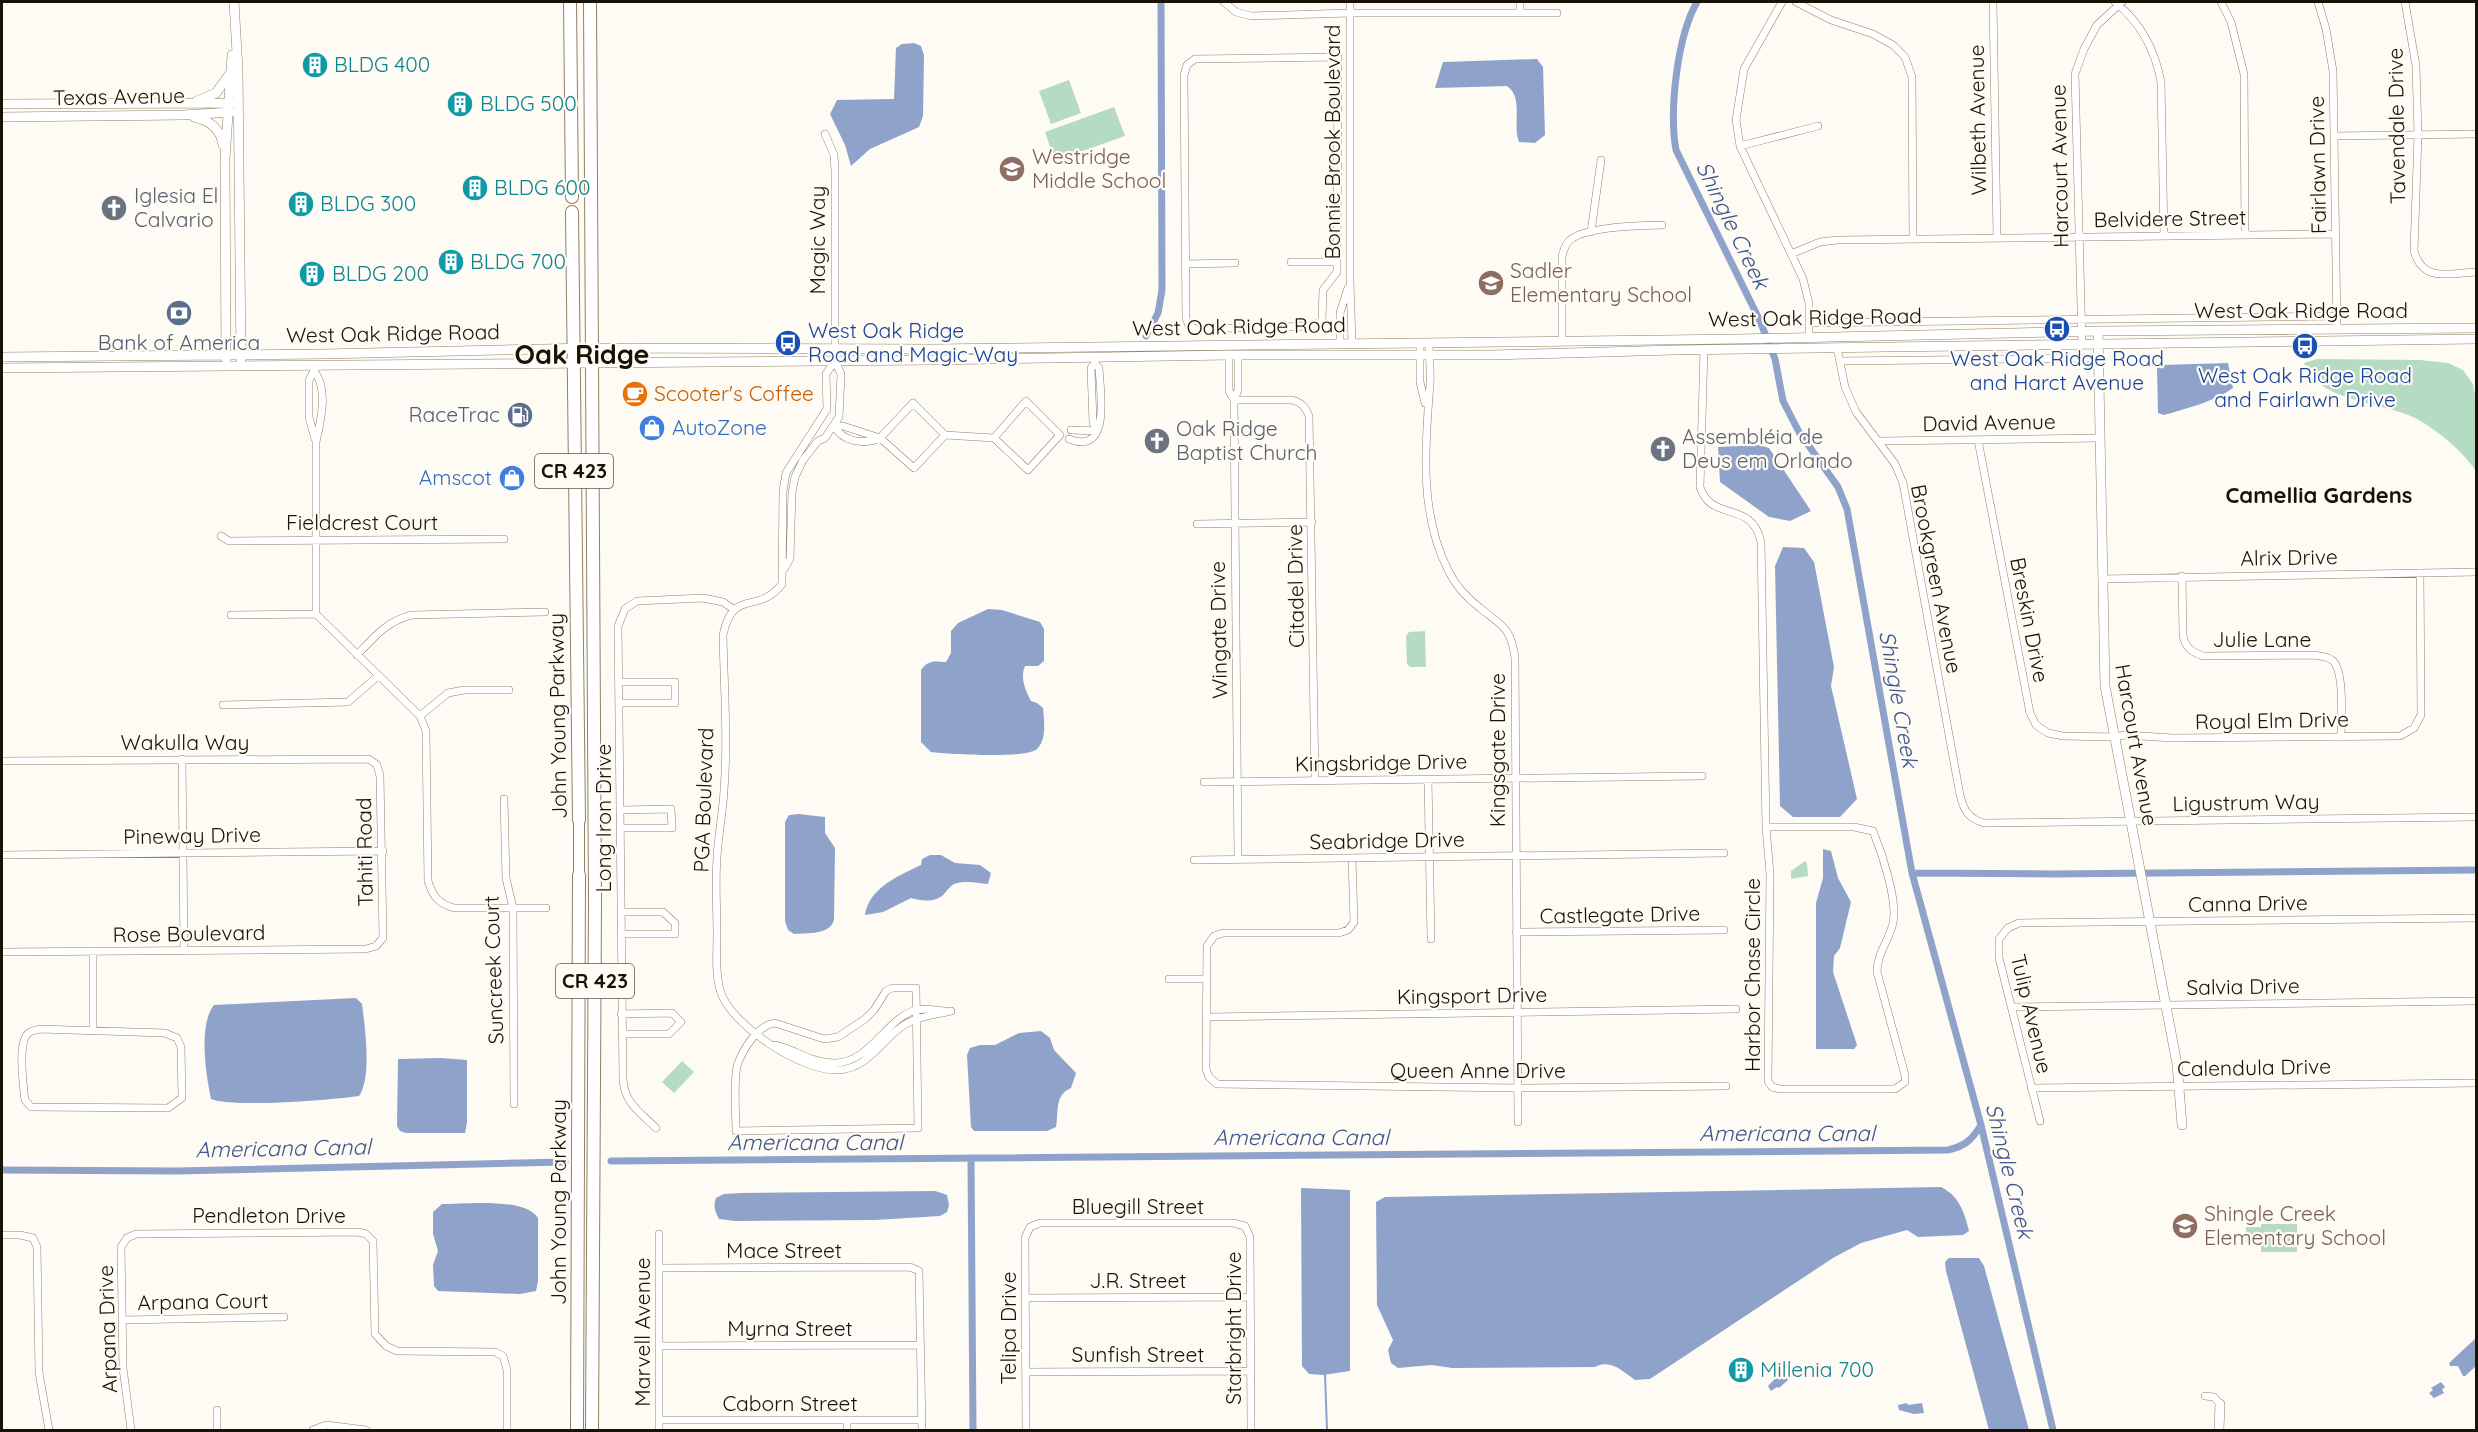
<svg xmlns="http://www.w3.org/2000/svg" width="2478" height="1432" font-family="Quicksand,sans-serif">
	<rect width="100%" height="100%" fill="#fefaf4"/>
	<path fill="#b5dcc3" d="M1069 80 1081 113 1051 124 1039 91Z
		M1114 107 1125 136 1055 161 1045 132Z
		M2317 359 2420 360 2448 363 2463 370 2473 384 2476 401V471C2461 450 2440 432 2417 419 2385 402 2317 402 2304 363Z
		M1425 631 1426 667H1410L1407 664 1406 636 1409 632Z
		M1805 861 1807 864 1808 876 1791 879V871Z
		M682 1061 694 1072 674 1093 662 1082Z
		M2261 1224H2297V1252H2261V1243H2246V1227H2261Z"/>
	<path fill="#8fa3ca" d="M914 43 921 46 924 55 923 116 919 127 870 149 851 166 845 145 830 114 837 100 894 99 896 48 902 44Z
		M1537 59 1543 67 1545 135 1535 143 1519 142C1512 124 1524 98 1507 86L1435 88 1443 62Z
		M2228 363 2233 388C2213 402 2188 408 2164 415L2158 413 2157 368 2161 365Z
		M1759 445 1769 448 1811 511 1790 521 1769 517 1720 482 1718 447Z
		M1783 547 1804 548 1814 562 1834 667 1831 686 1857 799 1840 817H1793L1780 806 1775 566Z
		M988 609 1002 610 1040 622 1044 629V661L1038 666H1025C1020 678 1025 689 1031 701L1037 703 1043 708C1044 721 1047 739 1037 749 1027 759 948 754 931 752L921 742V670C928 660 934 661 946 662L951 653V631L958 623Z
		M799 814 825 817V833L835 848 834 920C830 935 807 933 794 934L788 930 785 921V822L789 815Z
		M1823 849 1831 851 1838 878 1851 902 1840 948 1834 956 1833 972 1857 1045 1854 1049H1816V903L1823 878Z
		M930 855H941L955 863 980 865 991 873 988 884C977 883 965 880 954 884 949 887 947 891 944 894 936 903 921 901 911 898L883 912 865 915C869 888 898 876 921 865L922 859Z
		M356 998 362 1004C365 1028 372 1077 359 1096 331 1100 233 1108 211 1099 206 1075 198 1025 214 1005Z
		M1041 1031 1050 1038 1054 1050 1076 1073 1071 1088C1054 1095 1059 1112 1056 1127L1047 1131H974L971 1127 967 1055 970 1048 980 1045H995L1019 1033Z
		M441 1058 467 1060V1123L465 1133H406L400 1131 397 1126 398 1059Z
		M1941 1187C1959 1196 1964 1211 1969 1231L1963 1235 1918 1237 1907 1230 1861 1243 1833 1258 1650 1379 1635 1380C1622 1371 1611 1359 1595 1367L1452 1368 1432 1365 1398 1368 1391 1363 1388 1350 1393 1340 1377 1305 1376 1202 1385 1197Z
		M1301 1188 1350 1190V1371L1323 1375 1309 1374 1302 1366Z
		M935 1191 947 1195 949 1205 947 1212 940 1216 875 1220 735 1221 719 1219C715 1212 713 1205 716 1198L724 1194 743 1193Z
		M442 1204C466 1204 524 1197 538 1218V1281L536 1291 520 1294 438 1291 434 1286 433 1265 438 1251 433 1234V1212Z
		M1949 1258H1979L1984 1266 2029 1430H1989L1946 1271 1945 1262Z
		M2476 1338V1366L2465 1376H2463L2458 1366H2450L2449 1363Z
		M1782 1371 1788 1380 1779 1388 1777 1387 1771 1391 1768 1386Z
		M2441 1382 2445 1387 2442 1390 2444 1393 2434 1398 2429 1393 2433 1390 2431 1388Z
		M1907 1403 1908 1405 1922 1403 1924 1413 1914 1414 1899 1410 1898 1405Z"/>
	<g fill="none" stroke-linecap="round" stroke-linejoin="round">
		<path stroke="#8fa3ca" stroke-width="2" d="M1325 1375 1327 1430"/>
		<path stroke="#8fa3ca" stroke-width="7" d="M1697 2C1677 37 1669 111 1676 150L1760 321 1775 359 1783 401 1799 432 1838 487 1847 509 1912 873 1981 1125 2053 1430
			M1146 336 1158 313 1162 290 1161 2
			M1912 873 2052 874 2476 870
			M971 1158 973 1430
			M611 1161 1948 1150C1965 1146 1972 1140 1981 1125
			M2 1170 177 1171 565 1162"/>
		<defs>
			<path id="street" d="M1224 2 1236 12 1251 16 1350 13H1557
				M1350 2V282L1352 343
				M1520 2V13
				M1782 2 1744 69 1736 120 1740 146 1803 279 1809 303V336
				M1796 2 1831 20 1873 34 1893 45 1905 57 1912 77 1913 239
				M1993 2 1997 237
				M2115 2C2141 23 2155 49 2161 82L2164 236
				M2221 2 2231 22 2244 74 2245 234
				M2318 2 2326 29 2333 71 2337 329
				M2405 2 2416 66 2418 135 2414 251C2423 283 2449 273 2476 272
				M1338 57 1337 272 1323 290 1322 320 1315 326 1196 329 1189 326 1186 318 1184 75 1187 65 1195 59Z
				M825 134 834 155 835 171V349
				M2334 136 2476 134
				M1740 146 1818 126
				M1591 232 1601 160
				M1791 254 1820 242 1837 240 2335 234
				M1291 262H1337
				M1185 264 1235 263
				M1809 323 2336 316
				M1562 341V256C1564 250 1565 244 1570 240 1587 226 1640 226 1662 225
				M1420 343V382L1425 403
				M1429 343C1429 357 1431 371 1430 384 1425 446 1419 513 1448 570 1455 585 1467 598 1480 608 1502 626 1511 627 1515 658L1518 1122
				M1340 344V313L1348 288
				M2082 345 2075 74 2084 49 2097 25 2122 2
				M1837 348 1845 387 1856 412 1895 464 1903 483 1960 795C1964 811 1968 818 1984 823L2476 817
				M1704 349 1700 487C1711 523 1752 499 1761 542L1766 827 1770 874 1768 1081 1772 1087 1780 1089H1895L1905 1082V1075L1877 972C1877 953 1889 941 1893 923 1898 901 1882 853 1873 831L1854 827H1766
				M1229 355V391L1234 400
				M1238 355V390L1234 400 1238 859
				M1841 361 2098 358
				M315 369 309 380V417L315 439
				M315 372C328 390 321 420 316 442V614L420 716 426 731 428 881C433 897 438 903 454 908H546
				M1234 400H1292C1302 403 1305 406 1309 416L1315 781
				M1026 401 1060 435 1028 470 994 438Z
				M913 403 945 435 914 468 880 438Z
				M834 426C843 442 864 445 880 438
				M834 426H843L880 438
				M1071 430 1097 431 1093 423 1091 368 1095 363
				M945 435 994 438
				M1069 439C1112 456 1100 391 1099 368L1095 363
				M1978 440 2030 713 2036 725 2048 733 2063 736 2114 737 2125 735 2173 738 2400 736 2414 728 2421 715 2420 573
				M1879 441 2099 438
				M1197 524 1312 522
				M221 536 229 541 504 539
				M784 569 790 559 792 492 795 477 803 460 818 441 825 438 839 417 841 374 835 361 826 374 827 409 786 473 783 491 782 584C757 616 733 587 723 635 724 686 728 739 724 790 723 813 718 835 717 858 715 883 717 910 717 935 717 953 715 972 720 990 729 1024 802 1072 838 1070 868 1069 881 1040 904 1025 918 1016 935 1015 951 1011
				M2182 576 2183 635C2185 648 2192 652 2203 656L2313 655C2320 656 2326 656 2332 660 2345 670 2341 720 2341 737
				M2102 579 2476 572
				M231 615 316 614
				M357 655C375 636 387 621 412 615L545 612
				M620 682H675V703H620
				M223 705 348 702 378 676
				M420 716 448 693 464 690H509
				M182 759 184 950
				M2 761 369 759 377 765 380 776 383 938 376 946 366 949 2 952
				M1428 779 1431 939
				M1204 782 1702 776
				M504 799 506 878 513 908 514 1104
				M621 810 671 809 672 828H621
				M2 855 383 851
				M1352 858 1354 922 1348 930 1339 933H1223L1214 936 1207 946 1206 1069 1209 1077 1217 1084 1518 1088 1726 1086
				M1194 860 1724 853
				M1516 932 1724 930
				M621 934H675V923L663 912H621
				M93 951V1029
				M1169 979H1207
				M892 988H916L918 1128 736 1131C736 1116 733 1075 738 1063 744 1048 758 1025 775 1023L824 1039 838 1037 865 1019 874 1010 886 991Z
				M2011 1007 2476 1001
				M621 1014 672 1013 681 1022 669 1034H622
				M1208 1017 1736 1009
				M40 1029 165 1033 177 1038 181 1047 182 1098 168 1108 31 1107 25 1100 24 1093C23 1079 17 1039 30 1032 33 1030 37 1030 40 1029Z
				M775 1045C797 1050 813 1064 836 1063 871 1062 886 1018 916 1010 924 1008 935 1010 944 1011
				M2031 1088 2476 1083
				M2040 1121 1999 958V939L2008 928 2019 923 2476 918
				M656 1128C640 1112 625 1104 623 1080L618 626 625 609 637 601 703 598 723 602 733 609
				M659 1234V1430
				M2 1235H20L33 1238 37 1247 39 1373 49 1430
				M659 1268 910 1267 919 1271 922 1430
				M1026 1298 1250 1297
				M122 1320 284 1317
				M659 1346 921 1345
				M1026 1372 1250 1371
				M2205 1396 2214 1397 2220 1404
				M217 1410V1430
				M659 1420H921
				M131 1430 123 1368 121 1247 127 1238 136 1234 358 1232 366 1234 373 1241 375 1334 386 1346 397 1351 495 1352 503 1356 507 1370V1430
				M313 1430 326 1425 366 1430
				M847 1430V1420
				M1026 1430 1025 1238 1030 1227 1040 1223H1233L1245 1226 1250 1237 1251 1430"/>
			<path id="secondary" d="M234 2 238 70 241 359
				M197 101 216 93 229 75
				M2 104 232 103
				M2 117 183 115 232 112
				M194 117C209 120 221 129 223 145
				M2098 331 2105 686 2177 1064 2182 1125
				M2 357 323 354 591 348 931 349 1740 339 2098 331 2476 328
				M226 359 225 159 232 55
				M2 368 931 360 1229 355H1493L1674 350 2476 339
				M2219 1430 2220 1404"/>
			<path id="primary" d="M579 820V875"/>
			<path id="highway" d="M570 2 572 197
				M590 2 595 904 592 1430
				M572 212 579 820
				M577 1430 579 875"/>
		</defs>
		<use href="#street" stroke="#918063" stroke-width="8"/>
		<use href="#secondary" stroke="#918063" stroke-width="10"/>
		<use href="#primary" stroke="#918063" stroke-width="12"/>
		<use href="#highway" stroke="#918063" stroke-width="14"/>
		<use href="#street" stroke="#fff" stroke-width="7"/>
		<use href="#secondary" stroke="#fff" stroke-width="9"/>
		<use href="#primary" stroke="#fff" stroke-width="10"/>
		<use href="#highway" stroke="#fff" stroke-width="12"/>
	</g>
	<defs>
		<symbol id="building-disc" viewBox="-11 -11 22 22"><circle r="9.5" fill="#0f9aa8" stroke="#fefaf4"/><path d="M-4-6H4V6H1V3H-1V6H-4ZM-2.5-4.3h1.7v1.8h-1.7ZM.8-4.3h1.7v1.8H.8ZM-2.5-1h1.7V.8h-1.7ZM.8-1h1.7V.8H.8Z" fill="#fff"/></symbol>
		<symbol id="school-disc" viewBox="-11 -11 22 22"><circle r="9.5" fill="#8d6e63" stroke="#fefaf4"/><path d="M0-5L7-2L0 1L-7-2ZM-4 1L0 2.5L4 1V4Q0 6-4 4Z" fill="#fff"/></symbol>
		<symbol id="church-disc" viewBox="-11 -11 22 22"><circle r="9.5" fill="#6b7280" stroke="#fefaf4"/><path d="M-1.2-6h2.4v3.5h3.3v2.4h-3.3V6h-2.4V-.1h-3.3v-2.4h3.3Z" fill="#fff"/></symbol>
		<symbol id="bank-disc" viewBox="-11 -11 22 22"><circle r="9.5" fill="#5c6f8a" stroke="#fefaf4"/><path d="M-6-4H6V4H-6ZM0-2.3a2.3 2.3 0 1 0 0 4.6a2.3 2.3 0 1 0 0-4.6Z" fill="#fff"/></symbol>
		<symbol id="bus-disc" viewBox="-11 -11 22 22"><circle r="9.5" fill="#1a4fb4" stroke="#fefaf4"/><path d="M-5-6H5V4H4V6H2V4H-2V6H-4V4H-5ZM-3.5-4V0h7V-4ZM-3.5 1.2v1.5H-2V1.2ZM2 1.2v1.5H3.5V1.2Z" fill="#fff"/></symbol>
		<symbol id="cafe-disc" viewBox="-11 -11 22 22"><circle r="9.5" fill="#e8710a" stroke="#fefaf4"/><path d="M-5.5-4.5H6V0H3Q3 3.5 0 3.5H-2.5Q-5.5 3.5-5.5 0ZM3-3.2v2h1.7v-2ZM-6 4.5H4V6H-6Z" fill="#fff"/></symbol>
		<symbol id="fuel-disc" viewBox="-11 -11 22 22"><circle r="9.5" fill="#5c6f8a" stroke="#fefaf4"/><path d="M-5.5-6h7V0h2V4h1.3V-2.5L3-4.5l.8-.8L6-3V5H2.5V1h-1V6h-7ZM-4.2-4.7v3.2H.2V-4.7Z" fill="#fff"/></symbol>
		<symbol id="shop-disc" viewBox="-11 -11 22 22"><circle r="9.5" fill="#3f7fe0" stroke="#fefaf4"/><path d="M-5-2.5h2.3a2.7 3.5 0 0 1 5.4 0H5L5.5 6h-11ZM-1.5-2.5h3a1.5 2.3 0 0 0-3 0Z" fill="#fff"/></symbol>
	</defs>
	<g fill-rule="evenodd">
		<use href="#building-disc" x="300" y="50" width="30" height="30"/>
		<use href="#building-disc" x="445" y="89" width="30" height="30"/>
		<use href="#school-disc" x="997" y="154" width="30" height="30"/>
		<use href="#building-disc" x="460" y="173" width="30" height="30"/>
		<use href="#building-disc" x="286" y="189" width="30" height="30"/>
		<use href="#church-disc" x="99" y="193" width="30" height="30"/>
		<use href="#building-disc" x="436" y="247" width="30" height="30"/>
		<use href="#building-disc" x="297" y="259" width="30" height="30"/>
		<use href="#school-disc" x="1476" y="268" width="30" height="30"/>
		<use href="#bank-disc" x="164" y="298" width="30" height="30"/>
		<use href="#bus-disc" x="2042" y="314" width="30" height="30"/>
		<use href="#bus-disc" x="773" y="328" width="30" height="30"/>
		<use href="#bus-disc" x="2290" y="331" width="30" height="30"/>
		<use href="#cafe-disc" x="620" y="379" width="30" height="30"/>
		<use href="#fuel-disc" x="505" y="400" width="30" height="30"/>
		<use href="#shop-disc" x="637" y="413" width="30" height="30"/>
		<use href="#church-disc" x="1142" y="426" width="30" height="30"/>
		<use href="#church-disc" x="1648" y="434" width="30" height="30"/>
		<use href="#shop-disc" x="497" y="463" width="30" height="30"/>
		<use href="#school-disc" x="2170" y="1211" width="30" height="30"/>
		<use href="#building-disc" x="1726" y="1355" width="30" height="30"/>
	</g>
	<g text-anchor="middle" stroke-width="4.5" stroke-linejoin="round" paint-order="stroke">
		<g fill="#fefaf4" stroke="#5e584e" stroke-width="1.5">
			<rect x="535" y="454" width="78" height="34" rx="4.5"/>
			<rect x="556" y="964" width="78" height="34" rx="4.5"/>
		</g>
		<g font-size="20" font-weight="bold" fill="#191207">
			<text x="574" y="478">CR 423</text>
			<text x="595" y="988">CR 423</text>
		</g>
		<g font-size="21" fill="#0d838f" stroke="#fefaf4" text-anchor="start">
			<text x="334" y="72">BLDG 400</text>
			<text x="480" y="111">BLDG 500</text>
			<text x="494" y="195">BLDG 600</text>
			<text x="320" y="211">BLDG 300</text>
			<text x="470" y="269">BLDG 700</text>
			<text x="332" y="281">BLDG 200</text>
			<text x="1760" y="1377">Millenia 700</text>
		</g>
		<g font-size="21" fill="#191207" stroke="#fefaf4">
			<text transform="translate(119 97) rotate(-1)" y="7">Texas Avenue</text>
			<text transform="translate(1978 120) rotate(-91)" y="7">Wilbeth Avenue</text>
			<text transform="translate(2397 126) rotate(-91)" y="7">Tavendale Drive</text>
			<text transform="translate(1333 142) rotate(-90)" y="7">Bonnie Brook Boulevard</text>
			<text transform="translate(2318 165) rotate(-91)" y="7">Fairlawn Drive</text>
			<text transform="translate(2060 166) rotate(-91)" y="7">Harcourt Avenue</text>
			<text transform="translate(2170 219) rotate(-1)" y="7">Belvidere Street</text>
			<text transform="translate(818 240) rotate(-90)" y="7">Magic Way</text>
			<text x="2301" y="318">West Oak Ridge Road</text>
			<text transform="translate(1815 318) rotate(-1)" y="7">West Oak Ridge Road</text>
			<text transform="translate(1239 327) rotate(-1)" y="7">West Oak Ridge Road</text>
			<text transform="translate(393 334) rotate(-1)" y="7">West Oak Ridge Road</text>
			<text transform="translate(1989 423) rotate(-1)" y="7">David Avenue</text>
			<text x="362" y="530">Fieldcrest Court</text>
			<text transform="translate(2289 558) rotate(-1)" y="7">Alrix Drive</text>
			<text transform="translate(1936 579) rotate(79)" y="7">Brookgreen Avenue</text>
			<text transform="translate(1296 586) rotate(-91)" y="7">Citadel Drive</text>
			<text transform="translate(2029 620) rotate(79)" y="7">Breskin Drive</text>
			<text transform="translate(1219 630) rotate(-91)" y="7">Wingate Drive</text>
			<text x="2262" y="647">Julie Lane</text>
			<text transform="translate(558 716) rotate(-91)" y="7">John Young Parkway</text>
			<text transform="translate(2272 721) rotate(-1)" y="7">Royal Elm Drive</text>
			<text x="185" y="750">Wakulla Way</text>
			<text transform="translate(2136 745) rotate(80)" y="7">Harcourt Avenue</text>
			<text transform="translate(1498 750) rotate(-90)" y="7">Kingsgate Drive</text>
			<text transform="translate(1381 763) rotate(-1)" y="7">Kingsbridge Drive</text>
			<text transform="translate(704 800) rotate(-88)" y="7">PGA Boulevard</text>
			<text transform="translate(2246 803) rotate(-1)" y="7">Ligustrum Way</text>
			<text transform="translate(604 818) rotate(-90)" y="7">Long Iron Drive</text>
			<text transform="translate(192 836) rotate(-1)" y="7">Pineway Drive</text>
			<text transform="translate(1387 841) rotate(-1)" y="7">Seabridge Drive</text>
			<text transform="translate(365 852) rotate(-91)" y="7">Tahiti Road</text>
			<text transform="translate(2248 904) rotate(-1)" y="7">Canna Drive</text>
			<text transform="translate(1620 915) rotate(-1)" y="7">Castlegate Drive</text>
			<text transform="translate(189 934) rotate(-1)" y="7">Rose Boulevard</text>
			<text transform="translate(494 970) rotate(-92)" y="7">Suncreek Court</text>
			<text transform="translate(1753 975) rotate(-90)" y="7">Harbor Chase Circle</text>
			<text transform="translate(2243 987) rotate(-1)" y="7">Salvia Drive</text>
			<text transform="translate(1472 996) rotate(-1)" y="7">Kingsport Drive</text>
			<text transform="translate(2031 1014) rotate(77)" y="7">Tulip Avenue</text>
			<text transform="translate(2254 1068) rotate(-1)" y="7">Calendula Drive</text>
			<text x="1478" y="1078">Queen Anne Drive</text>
			<text transform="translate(559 1202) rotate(-90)" y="7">John Young Parkway</text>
			<text x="1138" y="1214">Bluegill Street</text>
			<text x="269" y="1223">Pendleton Drive</text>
			<text x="784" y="1258">Mace Street</text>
			<text x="1138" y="1288">J.R. Street</text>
			<text transform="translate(203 1302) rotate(-1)" y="7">Arpana Court</text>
			<text transform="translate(1009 1328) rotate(-90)" y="7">Telipa Drive</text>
			<text transform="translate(1234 1328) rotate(-90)" y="7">Starbright Drive</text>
			<text transform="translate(108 1329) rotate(-92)" y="7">Arpana Drive</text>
			<text x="790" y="1336">Myrna Street</text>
			<text transform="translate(643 1332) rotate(-90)" y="7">Marvell Avenue</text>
			<text x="1138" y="1362">Sunfish Street</text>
			<text x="790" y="1411">Caborn Street</text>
		</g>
		<g font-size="21" fill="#785e54" stroke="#fefaf4" text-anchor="start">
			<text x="1032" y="164">Westridge<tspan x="1032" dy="24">Middle School</tspan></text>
			<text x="1510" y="278">Sadler<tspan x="1510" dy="24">Elementary School</tspan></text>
			<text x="2204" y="1221">Shingle Creek<tspan x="2204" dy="24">Elementary School</tspan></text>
		</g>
		<g font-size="21" fill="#5b616d" stroke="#fefaf4" text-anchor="start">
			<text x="134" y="203">Iglesia El<tspan x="134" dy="24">Calvario</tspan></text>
			<text x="1176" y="436">Oak Ridge<tspan x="1176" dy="24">Baptist Church</tspan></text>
			<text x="1682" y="444">Assembléia de<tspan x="1682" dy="24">Deus em Orlando</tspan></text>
		</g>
		<g font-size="21" fill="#164399" stroke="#fefaf4">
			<text x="808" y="338" text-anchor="start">West Oak Ridge<tspan x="808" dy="24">Road and Magic Way</tspan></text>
			<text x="2057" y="366">West Oak Ridge Road<tspan x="2057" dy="24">and Harct Avenue</tspan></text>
			<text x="2305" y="383">West Oak Ridge Road<tspan x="2305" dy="24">and Fairlawn Drive</tspan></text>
		</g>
		<g font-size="21" fill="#4e5e75" stroke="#fefaf4">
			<text x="179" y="350">Bank of America</text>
			<text x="500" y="422" text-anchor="end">RaceTrac</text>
		</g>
		<g font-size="21" fill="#c56008" stroke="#fefaf4" text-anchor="start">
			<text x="654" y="401">Scooter's Coffee</text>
		</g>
		<g font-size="21" fill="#366cbe" stroke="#fefaf4" text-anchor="start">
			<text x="672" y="435">AutoZone</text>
			<text x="492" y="485" text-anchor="end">Amscot</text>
		</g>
		<g font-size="22" font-style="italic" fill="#3d568b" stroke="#fefaf4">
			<text transform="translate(1733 225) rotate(64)" y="8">Shingle Creek</text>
			<text transform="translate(1899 699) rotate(80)" y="8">Shingle Creek</text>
			<text x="1787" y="1141">Americana Canal</text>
			<text x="1301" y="1145">Americana Canal</text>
			<text x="815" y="1150">Americana Canal</text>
			<text transform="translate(283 1148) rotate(-1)" y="8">Americana Canal</text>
			<text transform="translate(2010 1171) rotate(76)" y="8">Shingle Creek</text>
		</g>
		<g font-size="22" font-weight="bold" fill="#191207" stroke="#fefaf4">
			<text x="2319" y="503">Camellia Gardens</text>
		</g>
		<g font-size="27" font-weight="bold" fill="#191207" stroke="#fefaf4">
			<text x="582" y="364">Oak Ridge</text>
		</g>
	</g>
	<rect width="2478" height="1432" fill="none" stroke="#191207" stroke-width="6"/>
</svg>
